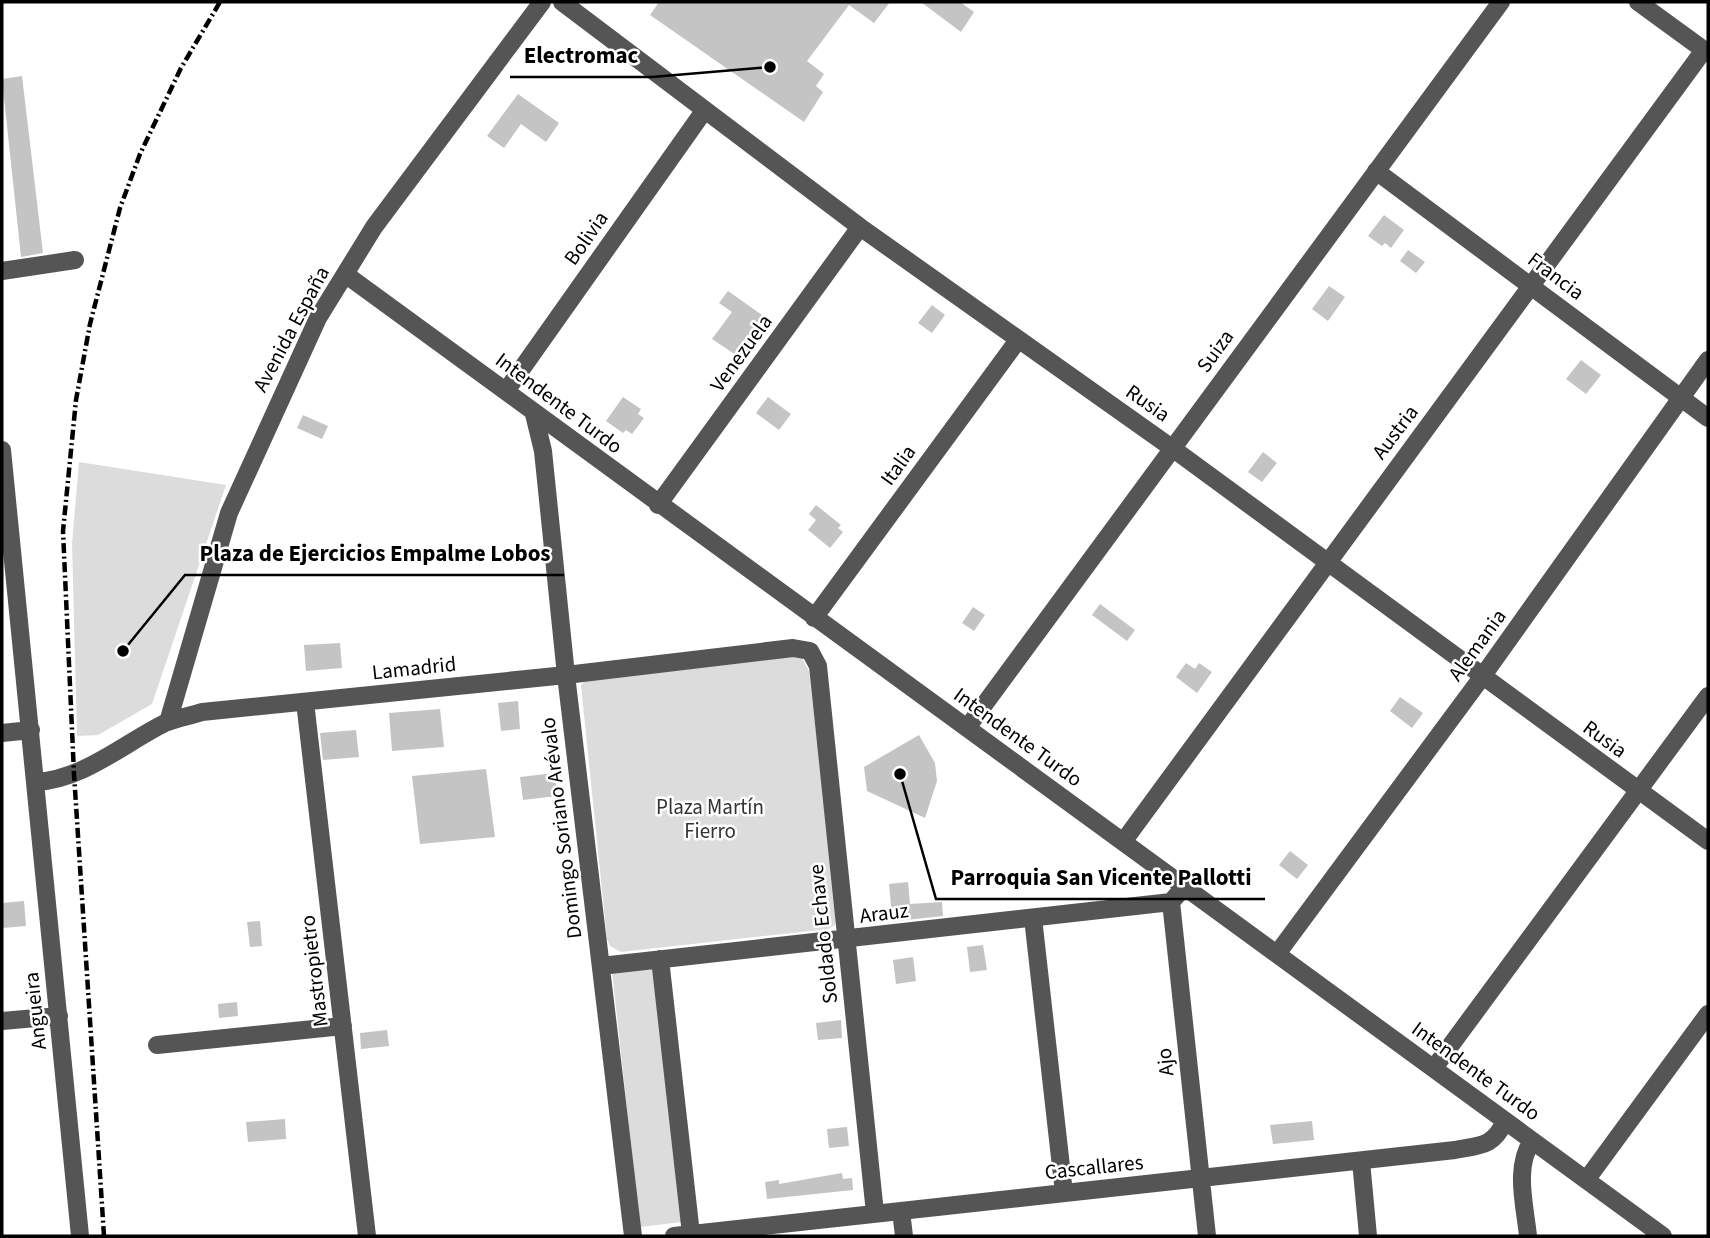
<svg xmlns="http://www.w3.org/2000/svg" width="1710" height="1238" font-family="'Source Sans 3',sans-serif">
	<rect width="100%" height="100%" fill="#fff"/>
	<path fill="#dcdcdc" d="M79 462 226 485 152 704 98 735 77 736 72 543Z
		M790 656 802 658 809 671 837 917 835 925 828 929 621 952 610 946 607 939 581 685 586 680Z
		M659 966 690 1221 640 1227 612 971Z"/>
	<path fill="#c4c4c4" d="M659 2H890L874 23 849 5 807 61 824 74 816 86 823 92 804 122 650 15Z
		M921 2H960L974 12 961 32Z
		M22 76 43 253 21 257 2 79Z
		M518 94 559 123 546 142 521 124 504 148 487 136Z
		M1384 215 1404 230 1391 248 1385 243 1382 246 1368 236Z
		M1408 250 1425 262 1416 273 1400 261Z
		M1329 286 1345 297 1328 321 1312 309Z
		M728 291 762 315 736 355 712 339 732 312 719 303Z
		M932 305 945 315 932 333 918 323Z
		M1581 360 1601 375 1586 394 1566 379Z
		M623 397 641 409 638 414 644 418 632 434 626 430 623 433 606 421Z
		M768 397 791 414 779 430 756 413Z
		M303 415 328 426 322 439 297 428Z
		M1263 452 1277 463 1262 482 1248 472Z
		M816 505 841 525 838 528 843 532 830 548 808 530 816 520 809 514Z
		M1100 604 1135 630 1127 641 1092 615Z
		M973 607 985 615 974 631 962 623Z
		M340 643 342 668 306 671 304 645Z
		M1186 663 1195 669 1199 663 1212 672 1197 693 1176 677Z
		M1400 697 1423 713 1412 728 1390 711Z
		M518 701 520 729 501 731 498 703Z
		M440 709 444 747 392 751 389 713Z
		M356 730 359 757 323 760 320 733Z
		M919 735 935 763 937 781 925 818 867 791 864 767Z
		M486 769 495 837 420 844 412 776Z
		M555 773 557 796 523 800 520 777Z
		M1290 851 1308 865 1297 879 1279 865Z
		M908 882 910 904 942 902 943 916 896 921 892 917 889 884Z
		M24 901 26 926 3 928 2 903Z
		M260 921 262 946 250 947 247 922Z
		M983 945 987 970 970 972 967 947Z
		M913 957 916 981 896 984 893 960Z
		M237 1002 238 1016 219 1018 218 1004Z
		M841 1020 842 1038 818 1040 816 1023Z
		M387 1030 389 1046 361 1049 360 1033Z
		M285 1119 286 1139 248 1142 246 1122Z
		M1312 1121 1314 1140 1273 1144 1270 1125Z
		M847 1127 849 1146 829 1148 827 1129Z
		M842 1173 843 1179 852 1178 853 1190 767 1199 765 1182 779 1180V1184Z"/>
	<g fill="none" stroke-linecap="round" stroke-linejoin="round">
		<path stroke="#555" stroke-width="18" d="M562 2 860 227 1172 448 1708 841
			M1638 2 1708 53
			M1376 171 1708 418
			M2 271 75 260
			M345 274 1663 1236
			M506 391 704 111
			M534 414 543 451 566 675 633 1236
			M2 450 80 1236
			M658 505 860 227
			M814 618 1018 340
			M810 651 818 666 875 1213
			M305 702 367 1236
			M168 722 229 513 318 318 374 227 542 2
			M967 728 1501 2
			M2 733 31 730
			M36 782C84 779 123 744 165 723 177 718 190 716 202 712L566 675 793 648 810 651
			M1123 842 1704 50
			M1178 894 1171 902 1207 1236
			M1033 918 1064 1193
			M1277 954 1482 677 1708 360
			M660 959 691 1234
			M601 966 1171 902
			M2 1021 59 1016
			M157 1045 343 1026
			M1434 1068 1708 696
			M1361 1161 1368 1236
			M1587 1179 1708 1014
			M901 1211 904 1236
			M674 1236 1455 1150C1481 1145 1493 1147 1505 1121
			M1528 1236C1525 1206 1514 1167 1532 1141"/>
		<path stroke="#000" stroke-width="4.5" stroke-dasharray="10 3.5 2 3.5" stroke-linecap="butt" d="M104 1236 74 774 63 531 76 400 90 324 120 208 140 154 181 68 220 2"/>
	</g>
	<g text-anchor="middle" stroke-width="5" stroke-linejoin="round" paint-order="stroke">
		<g font-size="21" fill="#000" stroke="#fff">
			<text transform="translate(586 238) rotate(-55)" y="7">Bolivia</text>
			<text transform="translate(1556 276) rotate(37)" y="7">Francia</text>
			<text transform="translate(291 329) rotate(-62)" y="7">Avenida España</text>
			<text transform="translate(1215 351) rotate(-54)" y="7">Suiza</text>
			<text transform="translate(741 353) rotate(-54)" y="7">Venezuela</text>
			<text transform="translate(559 403) rotate(37)" y="7">Intendente Turdo</text>
			<text transform="translate(1148 403) rotate(35)" y="7">Rusia</text>
			<text transform="translate(1395 432) rotate(-53)" y="7">Austria</text>
			<text transform="translate(898 465) rotate(-54)" y="7">Italia</text>
			<text transform="translate(1477 645) rotate(-54)" y="7">Alemania</text>
			<text transform="translate(414 668) rotate(-6)" y="7">Lamadrid</text>
			<text transform="translate(1018 737) rotate(36)" y="7">Intendente Turdo</text>
			<text transform="translate(1605 739) rotate(36)" y="7">Rusia</text>
			<text transform="translate(561 828) rotate(-97)" y="7">Domingo Soriano Arévalo</text>
			<text transform="translate(884 913) rotate(-7)" y="7">Arauz</text>
			<text transform="translate(823 934) rotate(-96)" y="7">Soldado Echave</text>
			<text transform="translate(314 971) rotate(-97)" y="7">Mastropietro</text>
			<text transform="translate(35 1011) rotate(-96)" y="7">Angueira</text>
			<text transform="translate(1165 1062) rotate(-96)" y="7">Ajo</text>
			<text transform="translate(1476 1071) rotate(36)" y="7">Intendente Turdo</text>
			<text transform="translate(1094 1167) rotate(-6)" y="7">Cascallares</text>
		</g>
		<g font-size="21" fill="#333" stroke="#fff">
			<text x="710" y="814">Plaza Martín<tspan x="710" dy="24">Fierro</tspan></text>
		</g>
	</g>
	<path fill="none" stroke="#000" stroke-width="2.5" d="M770 67L652 77H510M123 651L185 575H564M900 774L936 899H1265"/>
	<g fill="#000" stroke="#fff" stroke-width="2.5">
		<circle cx="770" cy="67" r="7"/>
		<circle cx="123" cy="651" r="7"/>
		<circle cx="900" cy="774" r="7"/>
	</g>
	<g font-size="23" text-anchor="middle" font-weight="bold" fill="#000" stroke="#fff" stroke-width="5" stroke-linejoin="round" paint-order="stroke">
		<text x="581" y="63">Electromac</text>
		<text x="375" y="561">Plaza de Ejercicios Empalme Lobos</text>
		<text x="1101" y="885">Parroquia San Vicente Pallotti</text>
	</g>
	<rect width="1710" height="1238" fill="none" stroke="#000000" stroke-width="7"/>
</svg>
